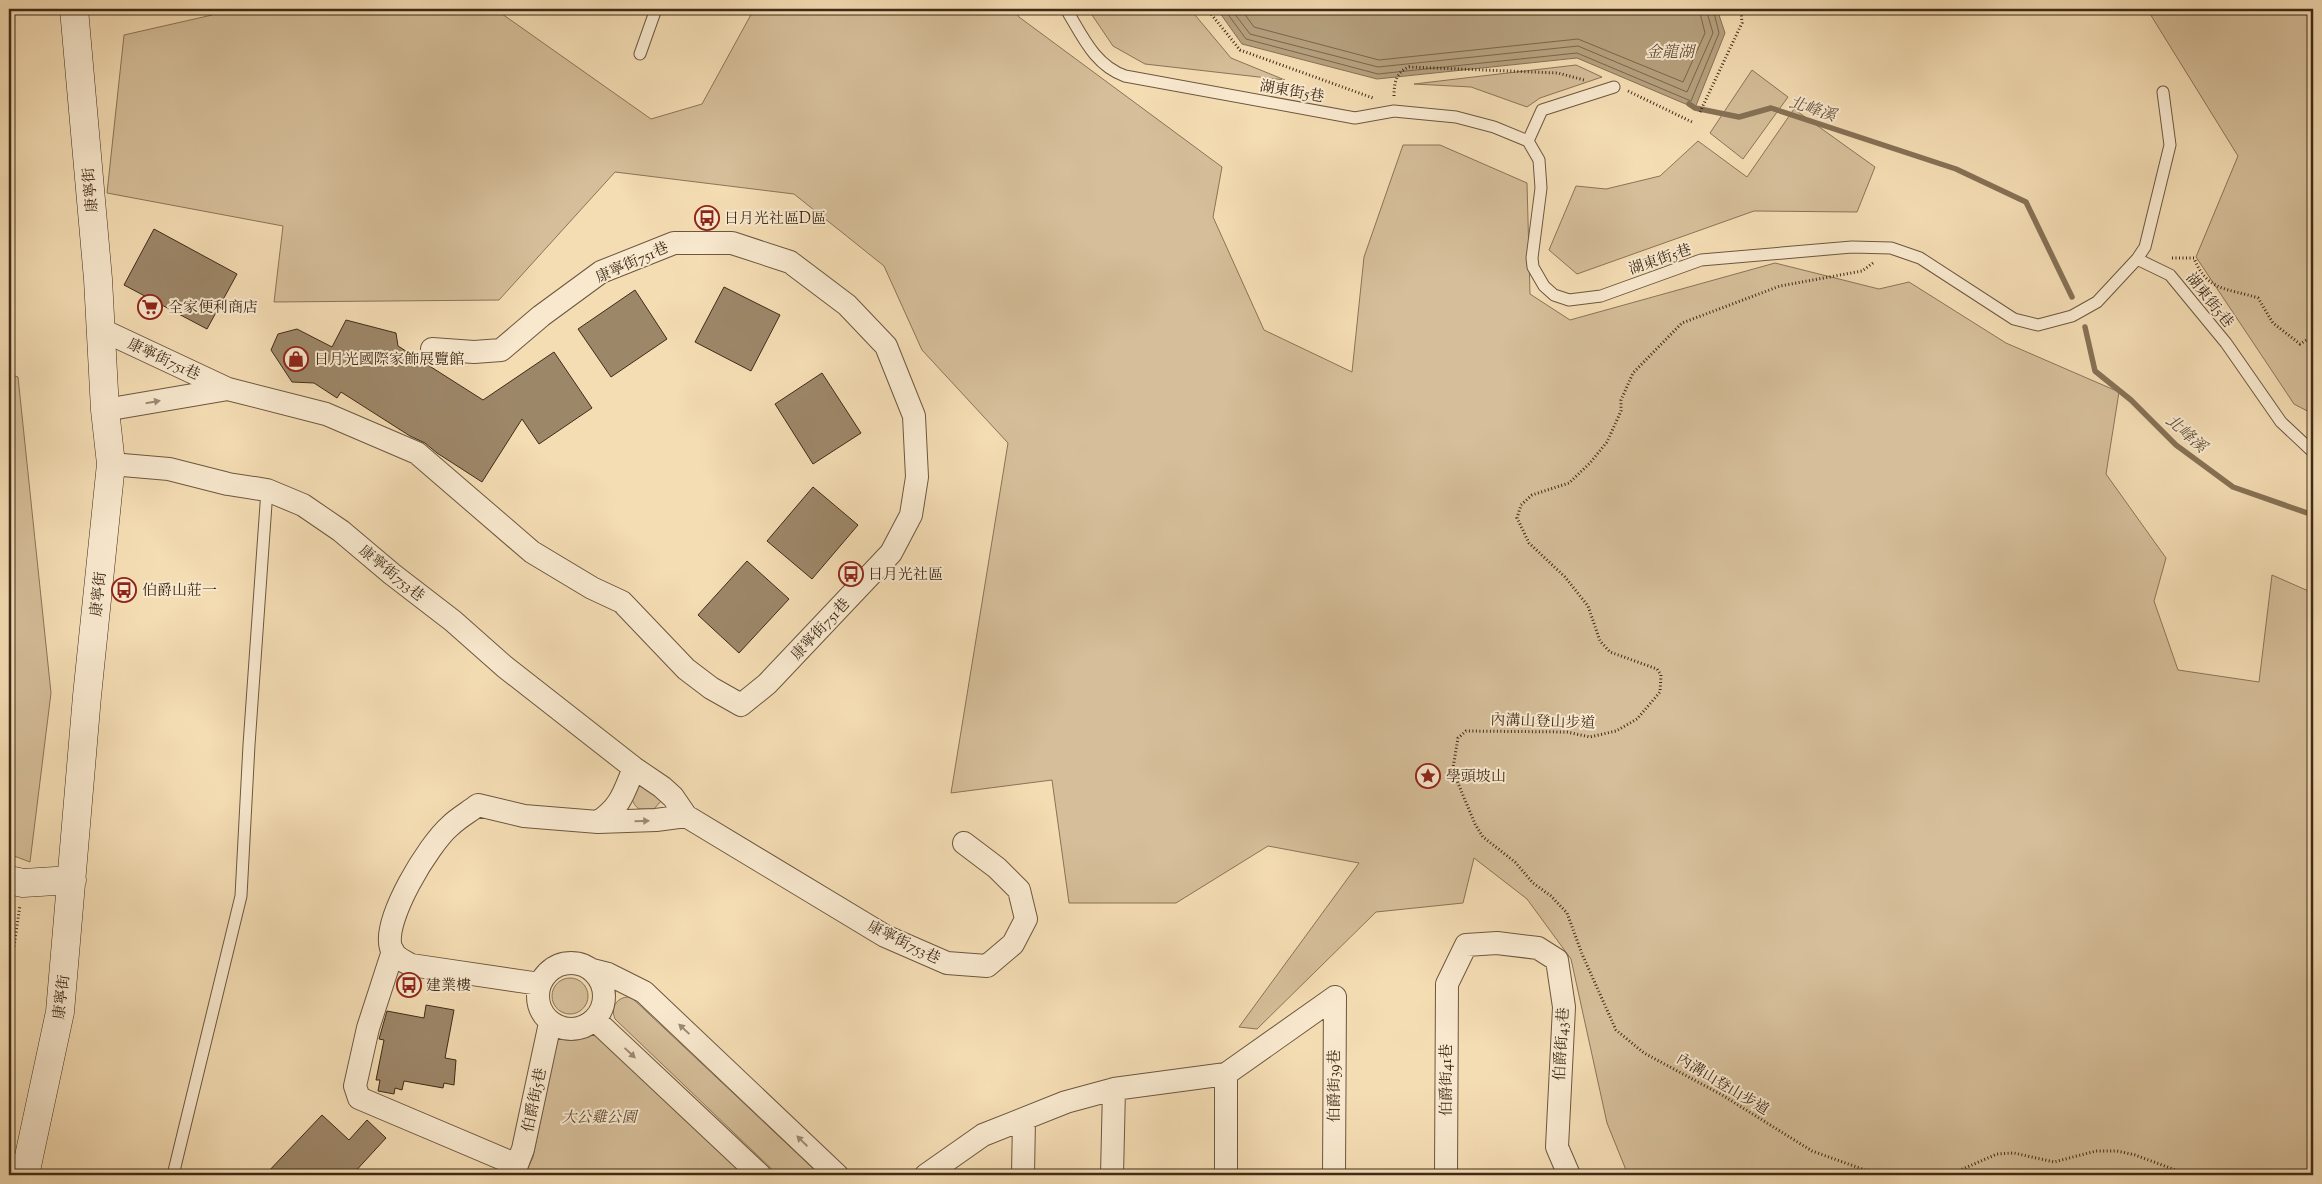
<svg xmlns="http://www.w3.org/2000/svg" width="2322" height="1184" font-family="'Sorts Mill Goudy','Noto Serif TC',serif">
	<rect width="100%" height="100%" fill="#f4dcb3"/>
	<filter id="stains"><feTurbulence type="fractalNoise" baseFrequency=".004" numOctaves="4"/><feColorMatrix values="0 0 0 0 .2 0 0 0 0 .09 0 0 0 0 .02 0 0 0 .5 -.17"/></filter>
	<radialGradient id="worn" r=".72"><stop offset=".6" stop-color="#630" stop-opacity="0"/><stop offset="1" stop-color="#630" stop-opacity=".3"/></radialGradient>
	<path fill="#d5be99" stroke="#8a7458" d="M214 9H495L651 119 702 104 754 9H1014L1019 17 1222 167 1213 217 1264 330 1352 372 1364 257 1403 145H1440L1527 183 1530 294 1570 320 1775 263 1879 289 1909 282 2006 343 2119 392 2106 474 2166 558 2154 601 2178 670 2259 682 2272 575 2313 593V1175H1628L1607 1123 1571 959 1527 899 1474 858 1463 903 1376 912 1257 1029 1239 1027 1359 863 1268 846 1176 903H1069L1052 780 951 793 1008 443 922 350 884 266 794 194 615 172 499 300 274 302 283 226 107 193 124 35 212 15Z
		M1088 9H1190L1231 58 1285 80 1145 64 1113 46Z
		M2147 9H2313V414L2294 404 2196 257 2238 156Z
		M1576 65 1602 77 1540 98 1527 107 1471 87 1414 84Z
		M1752 70 1788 97 1743 159 1710 133Z
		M1794 109 1875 167 1857 212 1754 211 1577 274 1549 250 1576 186 1606 189 1660 176 1698 141 1747 177Z
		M9 374 18 377 51 693 30 862 9 854Z
		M637 783 662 796 661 801 654 809H639C629 801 632 795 637 783Z
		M552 996a18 18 0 1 1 36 0a18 18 0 1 1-36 0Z
		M631 997 820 1175H778L615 1019C610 1006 618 996 631 997Z
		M597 1033 744 1175H525L533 1157 557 1035 571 1039Z"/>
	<path fill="#b6a07e" stroke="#867155" d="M1217 9H1717L1725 33 1695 108 1577 58 1377 79 1242 44Z"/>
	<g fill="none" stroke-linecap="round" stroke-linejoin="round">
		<path stroke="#7a664b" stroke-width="1" d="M1224 9 1246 39 1378 74 1577 53 1691 101 1719 33 1713 9
			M1231 9 1250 34 1378 67 1578 46 1687 92 1713 33 1706 9
			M1241 9 1254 27 1379 60 1578 39 1683 82 1705 33 1699 9"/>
		<path stroke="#867155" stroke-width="5.5" d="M1689 104 1695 108 1739 117 1771 108 1956 169 2026 202 2072 297
			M2085 327 2095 371 2131 400 2176 445 2233 487 2313 515"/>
	</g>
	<path fill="#9d8769" stroke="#3f2b18" d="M154 229 237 274 207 329 124 285Z
		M724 287 780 315 751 371 695 342Z
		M635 290 667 339 611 377 578 329Z
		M346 320 396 333 398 346 483 400 554 352 592 408 539 444 522 419 482 482 437 453 425 443 410 436 341 392 337 398 314 383 292 382 271 350 278 334 297 329 332 347Z
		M822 373 861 433 813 464 775 404Z
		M813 487 858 525 812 579 767 541Z
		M747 561 789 599 739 653 698 615Z
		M426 1005 454 1010 445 1058 456 1060 454 1085 444 1083 443 1088 404 1081 402 1090 395 1088 394 1094 378 1091 380 1080H376L384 1040 379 1039 387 1011 424 1018Z
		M322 1115 349 1140 367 1120 386 1138 352 1175H265Z"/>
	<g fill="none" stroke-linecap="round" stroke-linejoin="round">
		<defs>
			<path id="lane" d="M1066 9C1082 35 1094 65 1125 76L1355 118 1394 111 1456 117 1494 127 1528 141 1539 160 1541 188 1532 258 1533 267 1544 286 1554 295 1569 300 1601 296 1701 260 1852 247 1891 248 1920 258 2014 319 2038 325 2072 316 2097 302 2137 259 2170 275 2226 343 2281 422 2313 452
				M640 54 656 9
				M1528 141 1542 110 1614 87
				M2137 259 2145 247 2170 145 2163 92
				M173 1175 241 896 249 745 267 490"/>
			<path id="street" d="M100 329 228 389 326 414 417 453 532 552 592 588 622 602 686 669 711 688 741 705 767 684 891 553 911 515 917 477 914 416 886 346 847 305 790 262 732 243H674L601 272 541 316 501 350 474 352 432 349
				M105 410 228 389
				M111 464 169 469 228 484 267 490 303 505 341 531 392 574 453 621 505 667 634 768 662 787 673 797 686 816 885 936 947 963 987 966 1013 944 1026 919 1019 890 997 868 964 843
				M598 822C621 807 624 792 634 768
				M393 951 368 1028 355 1086 359 1098 517 1165
				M538 996a33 33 0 1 1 66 0a33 33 0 1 1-66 0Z
				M592 970 608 974 644 992 837 1175
				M540 984 411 965C403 961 393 956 391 948 382 920 429 844 450 826 458 818 469 812 478 805L524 816 598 822 656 820 686 816
				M595 1020 760 1175
				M513 1175 523 1149 550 1023
				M926 1175 983 1135 1066 1102 1114 1089 1226 1074 1335 997
				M1023 1175 1024 1119
				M1112 1175 1114 1089
				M1226 1175V1074
				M1334 1175 1335 997
				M1446 1175 1447 984 1466 945 1497 943 1538 948 1557 960 1564 1007 1557 1147 1569 1175"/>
			<path id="secondary" d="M9 880 23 883 72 880
				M25 1175 60 1012 87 696 111 464 105 410 98 279 74 9"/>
		</defs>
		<use href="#lane" stroke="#6c573f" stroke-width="13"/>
		<use href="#street" stroke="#6c573f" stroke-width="24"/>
		<use href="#secondary" stroke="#3f2b18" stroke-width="29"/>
		<path stroke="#3f2b18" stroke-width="3" stroke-dasharray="1 2.5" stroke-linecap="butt" d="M1207 9 1240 50 1373 98
			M1628 91 1692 122
			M1394 96C1394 83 1396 72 1409 67L1558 73 1584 80
			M1700 112 1742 23 1741 9
			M2172 258H2194C2207 292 2228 288 2258 298L2273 323 2300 344 2313 336
			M1873 263 1862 271 1780 286 1682 323 1633 373 1621 400V411L1607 442 1590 463 1569 483 1532 495 1521 505 1517 518 1529 543 1565 577 1588 606 1600 641 1610 652 1657 669 1661 675 1660 692 1637 719 1616 731 1590 737 1567 732 1466 731 1458 738 1453 768 1455 776 1475 824 1483 837 1515 862 1533 883 1551 896 1567 913 1582 954 1616 1030 1644 1053 1722 1095 1812 1151 1865 1170 1920 1175
			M9 981 20 905
			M1949 1175 1997 1154 2014 1153 2054 1162 2096 1151H2117L2135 1155 2189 1175"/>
		<use href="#lane" stroke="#f8e8ce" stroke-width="11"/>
		<use href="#street" stroke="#f8e8ce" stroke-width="22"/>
		<use href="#secondary" stroke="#f8e8ce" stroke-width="28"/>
	</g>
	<defs><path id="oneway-solid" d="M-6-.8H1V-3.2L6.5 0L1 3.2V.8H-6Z" transform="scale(1.25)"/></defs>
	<g fill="#9c8a73">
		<use href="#oneway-solid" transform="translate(153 402) rotate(-10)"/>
		<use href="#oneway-solid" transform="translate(642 821) rotate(-2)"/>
		<use href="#oneway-solid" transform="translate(684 1029) rotate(-137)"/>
		<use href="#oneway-solid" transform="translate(630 1053) rotate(43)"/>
		<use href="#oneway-solid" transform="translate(802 1141) rotate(-136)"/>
	</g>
	<defs>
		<symbol id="bus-ring" viewBox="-11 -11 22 22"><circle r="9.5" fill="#f8e8ce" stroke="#8f2418" stroke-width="1.5"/><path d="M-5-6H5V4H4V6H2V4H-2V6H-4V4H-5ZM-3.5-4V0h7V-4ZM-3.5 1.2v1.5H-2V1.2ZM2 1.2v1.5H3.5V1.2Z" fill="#8f2418"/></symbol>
		<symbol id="supermarket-ring" viewBox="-11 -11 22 22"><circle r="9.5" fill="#f8e8ce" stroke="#8f2418" stroke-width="1.5"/><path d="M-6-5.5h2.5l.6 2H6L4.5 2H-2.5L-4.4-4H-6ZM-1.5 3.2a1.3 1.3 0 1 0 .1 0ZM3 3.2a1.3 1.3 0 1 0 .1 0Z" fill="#8f2418"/></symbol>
		<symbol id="shop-ring" viewBox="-11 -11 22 22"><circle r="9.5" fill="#f8e8ce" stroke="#8f2418" stroke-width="1.5"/><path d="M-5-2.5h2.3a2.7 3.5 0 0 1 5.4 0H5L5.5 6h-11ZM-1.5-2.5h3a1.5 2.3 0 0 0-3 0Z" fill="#8f2418"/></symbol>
		<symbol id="sight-ring" viewBox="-11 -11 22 22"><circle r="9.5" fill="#f8e8ce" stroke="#8f2418" stroke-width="1.5"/><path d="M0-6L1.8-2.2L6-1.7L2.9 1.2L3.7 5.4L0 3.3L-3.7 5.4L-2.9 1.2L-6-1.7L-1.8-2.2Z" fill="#8f2418"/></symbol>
	</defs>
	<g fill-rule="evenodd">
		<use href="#bus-ring" x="693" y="204" width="28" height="28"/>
		<use href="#supermarket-ring" x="136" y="293" width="28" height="28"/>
		<use href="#shop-ring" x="282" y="345" width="28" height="28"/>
		<use href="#bus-ring" x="837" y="560" width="28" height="28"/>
		<use href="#bus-ring" x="110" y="576" width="28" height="28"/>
		<use href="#sight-ring" x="1414" y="762" width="28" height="28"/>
		<use href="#bus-ring" x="395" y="971" width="28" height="28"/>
	</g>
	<g text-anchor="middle" stroke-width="4" stroke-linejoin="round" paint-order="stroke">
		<g font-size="15" fill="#3f2b18" stroke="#f8e8ce">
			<text transform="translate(1292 91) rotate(10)" y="5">湖東街5巷</text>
			<text transform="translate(90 190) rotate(-95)" y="5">康寧街</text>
			<text transform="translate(1660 259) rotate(-19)" y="5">湖東街5巷</text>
			<text transform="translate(632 262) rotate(-24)" y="5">康寧街751巷</text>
			<text transform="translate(2210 300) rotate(51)" y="5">湖東街5巷</text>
			<text transform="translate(164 359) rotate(25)" y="5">康寧街751巷</text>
			<text transform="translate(392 573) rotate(39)" y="5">康寧街753巷</text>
			<text transform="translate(98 594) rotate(-84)" y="5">康寧街</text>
			<text transform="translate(820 629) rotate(-47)" y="5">康寧街751巷</text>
			<text transform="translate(1543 721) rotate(2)" y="5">內溝山登山步道</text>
			<text transform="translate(904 942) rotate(26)" y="5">康寧街753巷</text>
			<text transform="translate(61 997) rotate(-83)" y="5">康寧街</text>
			<text transform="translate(1561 1044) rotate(-87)" y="5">伯爵街43巷</text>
			<text transform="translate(1446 1080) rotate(-90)" y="5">伯爵街41巷</text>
			<text transform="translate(1723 1084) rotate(31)" y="5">內溝山登山步道</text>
			<text transform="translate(1334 1086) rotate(-90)" y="5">伯爵街39巷</text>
			<text transform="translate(534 1100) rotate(-78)" y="5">伯爵街5巷</text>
		</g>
		<g font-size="15" fill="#3f2b18" stroke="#f8e8ce" text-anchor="start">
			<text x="724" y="223">日月光社區D區</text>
			<text x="168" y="312">全家便利商店</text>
			<text x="314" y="364">日月光國際家飾展覽館</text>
			<text x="868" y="579">日月光社區</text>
			<text x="142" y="595">伯爵山莊一</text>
			<text x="1446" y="781">學頭坡山</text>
			<text x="426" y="990">建業樓</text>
		</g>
		<g font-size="15" font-style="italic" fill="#5d4832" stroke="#f8e8ce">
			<text x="599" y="1122">大公雞公園</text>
		</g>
		<g font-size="16" font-style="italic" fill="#634e37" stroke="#f8e8ce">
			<text x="1670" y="57">金龍湖</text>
			<text transform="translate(1813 108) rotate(18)" y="6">北峰溪</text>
			<text transform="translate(2187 433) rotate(41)" y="6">北峰溪</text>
		</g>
	</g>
	<rect width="2322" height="1184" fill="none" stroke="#f4dcb3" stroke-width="30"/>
	<rect x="10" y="10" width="2302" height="1164" fill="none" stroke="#3f2b18" stroke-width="2.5"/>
	<rect x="15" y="15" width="2292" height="1154" fill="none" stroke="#3f2b18"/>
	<rect width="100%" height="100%" filter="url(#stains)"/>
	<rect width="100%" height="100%" fill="url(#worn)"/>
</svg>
